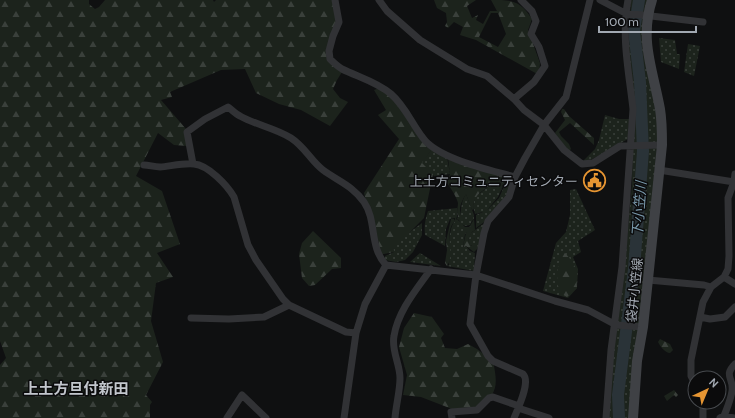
<svg xmlns="http://www.w3.org/2000/svg" width="735" height="418" font-family="Cabin,'Noto Sans JP',sans-serif">
	<defs>
		<pattern id="grass-dots" width="8" height="8" patternUnits="userSpaceOnUse"><rect width="8" height="8" fill="#1c231c"/><path d="M2 2h.1M6 6h.1" fill="none" stroke="#3a403b" stroke-width="1.8" stroke-linecap="round"/></pattern>
		<pattern id="forest-firs" width="22" height="20" patternUnits="userSpaceOnUse"><rect width="22" height="20" fill="#1c231c"/><path d="M5 1l3.5 6h-7zM16 11l3.5 6h-7z" fill="#3a403b"/></pattern>
	</defs>
	<rect width="100%" height="100%" fill="#0f1011"/>
	<path fill="url(#grass-dots)" d="M631 0H648L644 14 643 50 652 88 659 128 630 418H609L611 350 627 238 632 184 633 103 627 63Z
		M659 38 675 40 677 54H680L679 69 661 62Z
		M688 44 700 46 694 76 684 72Z
		M605 115 619 119H629L628 139 587 162H582L595 149 599 140Z
		M432 149 447 157 450 174 434 176 421 163Z
		M502 178 506 179 498 197 487 210 499 198 507 180 513 178 509 197 487 220 476 228V215L483 212 475 214 473 206 475 197 492 184 499 185 502 182Z
		M576 189 595 230 578 241 581 252 573 257 578 269 577 288 568 298 543 291 556 243 566 232 570 215V190Z
		M466 194 474 215V219L472 221 470 225 465 226 462 224 465 227H470L468 231 465 234 463 247 466 246 470 251 475 253 474 271 447 266 449 265C450 253 447 229 455 221V218L450 219 446 229 445 246 425 235C424 226 425 220 428 211L457 208V216L456 220 457 219 460 222 459 220C462 210 460 203 466 194Z
		M487 221 478 248 470 245 468 240 471 233Z
		M422 223V235L413 252 405 260 396 262 385 260V256L394 252 392 245Z
		M420 253 441 266 410 262Z"/>
	<path fill="url(#forest-firs)" fill-rule="evenodd" d="M0 0H89V4L95 9 99 7 105 0H213L214 2 216 0H334L337 22 329 51 342 72 337 80 333 89 340 98 348 102 330 126 301 110 279 104 256 93 245 69 221 70 170 92 172 97 161 100 186 129 187 146 174 145 158 133 136 176 162 191 180 244 157 253 173 277 156 283 151 321 163 362 146 395 152 402 150 405V418H0V365L6 358 0 341Z
		M434 0H476L467 6 472 18 478 15 476 20 483 24 490 11H497L491 0C512 0 520 0 532 19L528 30 540 63 539 75 476 40 460 35 463 27 454 22 448 28 445 26 447 22 446 13 437 8ZM491 13H498L506 34 498 47 479 37Z
		M382 87 400 104 432 149 422 163 433 174 424 218 404 238 393 245 394 252 379 255 378 252 379 243 372 227 364 193 399 139 378 115 386 110 374 90Z
		M562 109H564L569 116 594 138V145L570 123 559 132 561 136 569 144 571 149 569 151 560 142 555 133 565 120 561 112Z
		M448 157 513 177 507 179 502 178V182L499 185 492 184C483 191 471 196 474 209L472 210 466 194C463 199 460 204 460 210 460 214 461 216 459 220L457 219 458 216C456 211 458 208 458 203 456 195 449 186 445 180L450 175Z
		M451 219H454L455 221C443 232 456 254 447 266L445 263 447 250 446 241Z
		M474 219 475 230 472 232 468 240 471 246 475 244 477 245 478 248 474 252 466 246 464 247 463 246 466 233Z
		M313 231 341 258V268L332 269 315 285 309 286 302 278 299 254 302 243Z
		M563 251C578 267 576 267 577 288L567 297 558 292C557 275 556 266 563 251Z
		M414 313 432 317 444 334 441 338 445 348 457 349 468 344 477 349 493 361C498 386 498 393 477 410L452 409 421 397 403 395 407 375 399 347 404 328Z
		M660 339 670 344 673 350 670 353C665 353 660 346 658 342Z
		M674 390 678 395 676 397 674 395 667 401 664 396Z"/>
	<g fill="none" stroke-linecap="round" stroke-linejoin="round">
		<path stroke="#2a3338" stroke-width="12" d="M619 418 618 395 634 269 643 151 640 82 634 31 639 0"/>
		<path stroke="#313235" stroke-width="7" d="M335 0 339 22 333 36 329 51 330 59C334 63 337 66 342 69 358 77 377 82 391 94 405 106 412 124 423 138 438 159 491 170 515 177
			M379 0 387 11 420 40 467 69 487 76 514 99 524 110 544 125 564 150 582 164 593 163 620 146 662 145
			M600 0 625 13 703 22
			M514 99 534 82 545 66 539 47 531 34 536 21 532 11 521 0
			M193 164 187 132 205 119 228 107C232 110 236 114 240 116 256 125 275 128 291 138 305 147 311 161 323 170 338 181 353 186 364 202 377 221 369 247 386 265
			M144 165C149 165 154 167 160 167 171 166 183 163 194 164 208 165 227 185 234 197L248 245 256 260 283 299 289 305 346 332 356 333
			M659 170 734 182
			M724 277 735 284
			M648 280 704 285 711 287
			M700 317 710 319 725 317 735 307
			M191 318 229 319 264 317 289 305
			M695 384 691 376V360L703 302 711 287 724 277 728 269 729 256 728 198 734 182 735 174
			M518 408 549 418
			M724 416C727 408 731 399 732 391 734 378 723 376 735 364
			M227 418 242 395 266 418
			M344 418 356 333 365 304 386 265 476 275 555 301 588 310 616 325 643 327
			M395 418C396 405 400 391 400 378 400 364 391 350 394 336 398 311 416 290 431 269
			M452 418 451 412 477 410 489 398 493 397 519 406
			M514 418C518 408 531 382 523 374L493 361 488 356 470 324 476 275 484 233 488 221 509 197 515 177 525 158 544 125 566 97 590 0
			M606 418 611 350 622 267 633 109C629 73 621 36 628 0
			M703 418V402
			M720 418 724 416 734 418"/>
		<path stroke="#3f4145" stroke-width="10" d="M633 418 637 361 643 327 662 145C662 133 662 121 660 109 653 70 639 40 652 0"/>
	</g>
	<defs>
		<symbol id="civic-ring" viewBox="-11 -11 22 22"><circle r="9.5" fill="#0b0b0c" stroke="#e69532" stroke-width="1.5"/><path d="M-.6-6.5H3V-4.5H.6V-3L4-1V1h2V6H-6V1h2V-1L-.6-3ZM-1.2 2.5V6h2.4V2.5Z" fill="#e69532"/></symbol>
	</defs>
	<g fill-rule="evenodd">
		<use href="#civic-ring" x="582" y="168" width="25" height="25"/>
	</g>
	<g text-anchor="middle" stroke-width="3" stroke-linejoin="round" paint-order="stroke">
		<g font-size="13" fill="#a1a8b1" stroke="#0b0b0c" text-anchor="end">
			<text x="578" y="186">上土方コミュニティセンター</text>
		</g>
		<g font-size="13" fill="#a1a8b1" stroke="#0b0b0c">
			<text transform="translate(634 290) rotate(-84)" y="5">袋井小笠線</text>
		</g>
		<g font-size="14" font-style="italic" fill="#7999ab" stroke="#0b0b0c">
			<text transform="translate(639 209) rotate(-86)" y="5">下小笠川</text>
		</g>
		<g font-size="15" font-weight="bold" fill="#c2c6cd" stroke="#0b0b0c">
			<text x="76" y="394">上土方旦付新田</text>
		</g>
	</g>
	<g transform="translate(707 390) rotate(44)"><circle r="19" fill="#0b0b0c" stroke="#474a4e"/>
	<path d="M0-3L7 15L0 10L-7 15Z" fill="#e69532"/>
	<text y="-6" font-size="11" font-weight="bold" text-anchor="middle" fill="#a1a8b1">N</text>
	</g>
	<path d="M599 26v6h97v-6" fill="none" stroke="#a1a8b1" stroke-width="2"/>
	<text x="605" y="26" font-size="12" fill="#a1a8b1" stroke="#0b0b0c" stroke-width="3" paint-order="stroke">100 m</text>
</svg>
